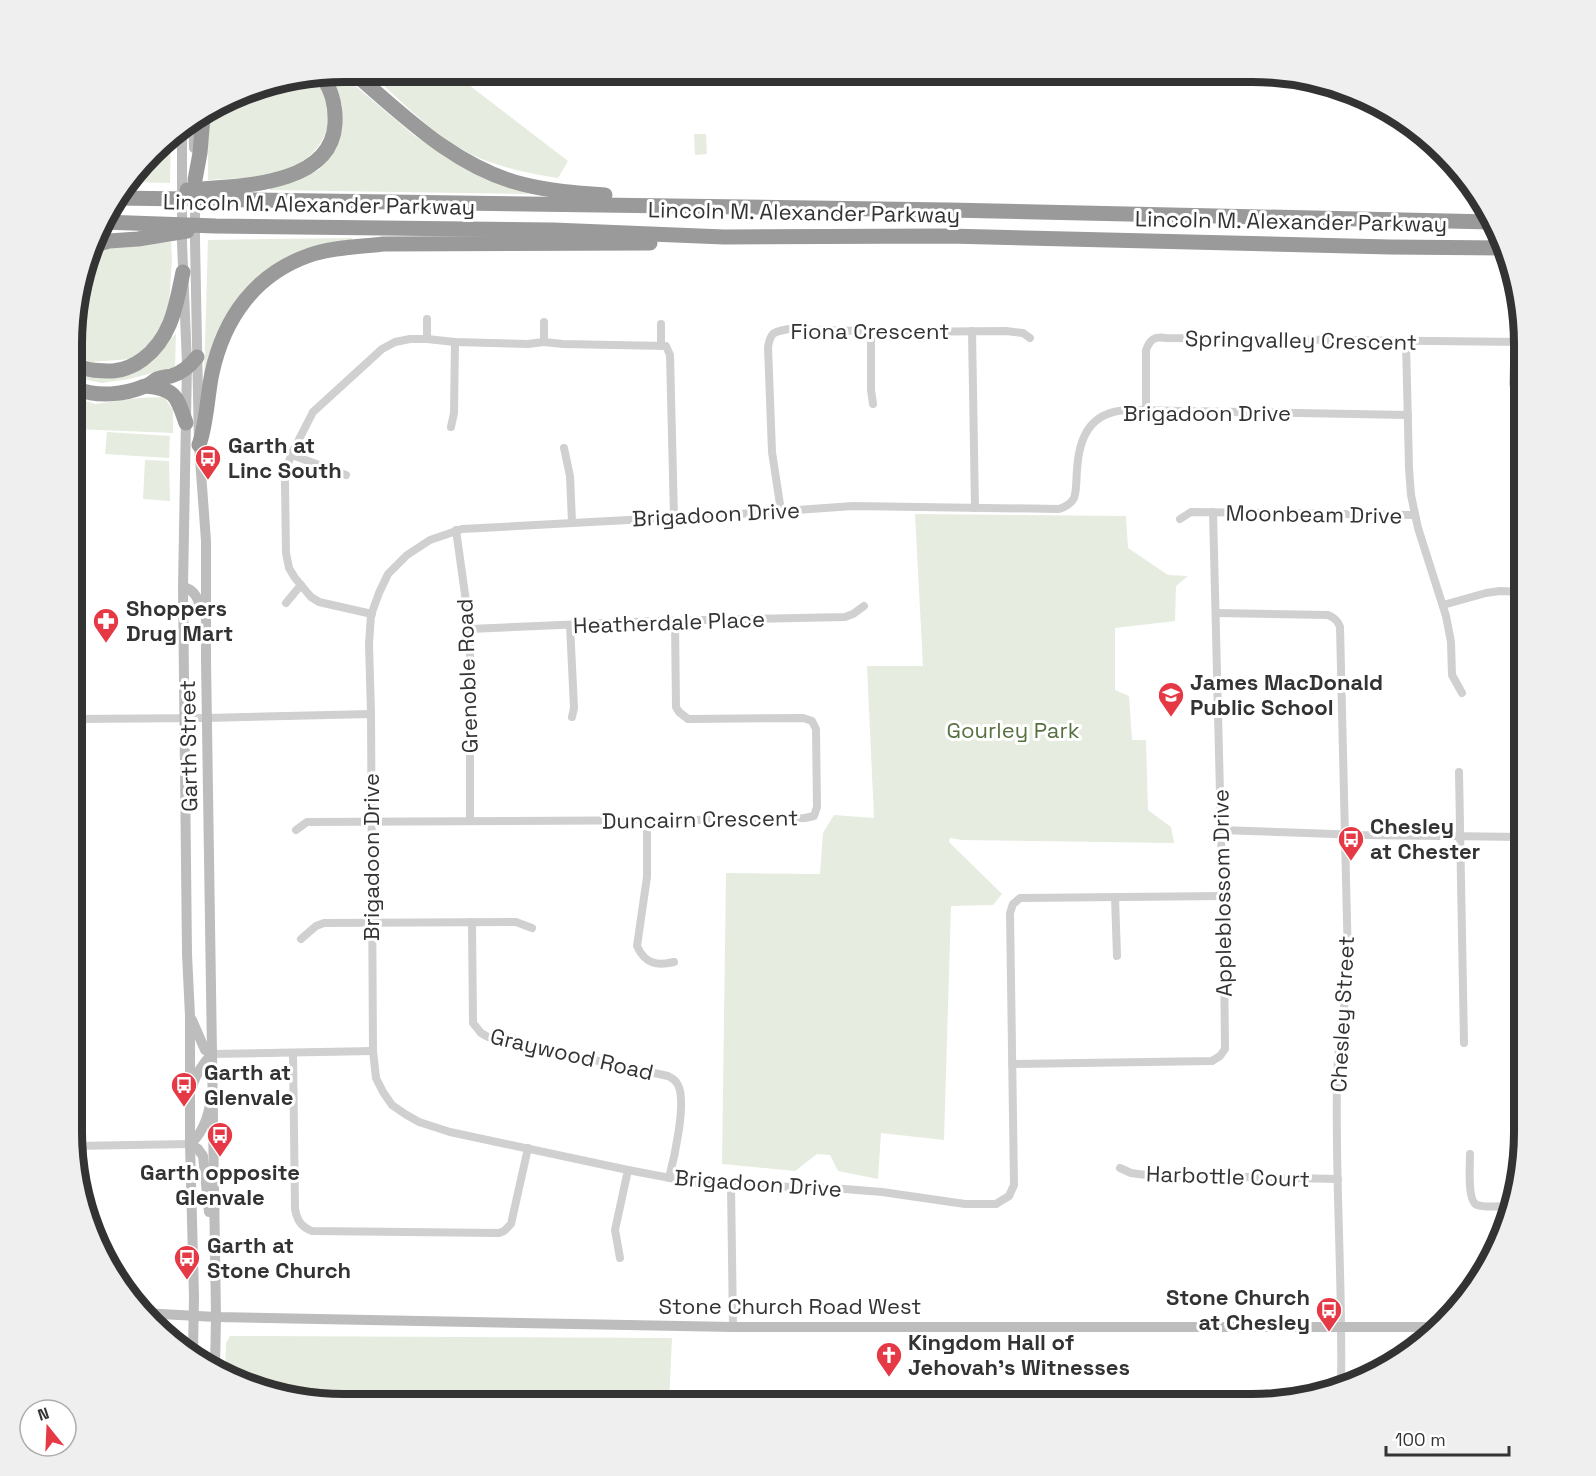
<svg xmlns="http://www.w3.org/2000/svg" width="1596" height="1476" viewBox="0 0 1596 1476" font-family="'Space Grotesk',sans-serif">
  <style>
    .green { fill: #e6ecdf }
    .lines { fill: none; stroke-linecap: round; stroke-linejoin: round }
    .minor { stroke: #d0d0d0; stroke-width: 8 }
    .secondary { stroke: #bdbdbd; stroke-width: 10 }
    .motorway { stroke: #9a9a9a; stroke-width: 15 }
    .labels { text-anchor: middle; stroke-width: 6; stroke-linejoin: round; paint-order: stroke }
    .street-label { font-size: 22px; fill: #333; stroke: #fff }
    .poi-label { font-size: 22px; font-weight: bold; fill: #333; stroke: #fff; text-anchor: start }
    .park-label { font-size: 22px; fill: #56703f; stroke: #fff }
    .rim { fill: none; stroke: #333; stroke-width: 8 }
  </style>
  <rect width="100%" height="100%" fill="#fff"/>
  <g class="green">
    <path d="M369,72H452L568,161L558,178C532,174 507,169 482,159C438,141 404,103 369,72Z"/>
    <polygon points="340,73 416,137 529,194 270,190 269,186 298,180 320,169 336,144 342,105 328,75"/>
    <path d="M315,77C318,83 324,90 326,97C337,130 316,158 286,170C262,179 233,178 208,180V131L212,113L257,87Z"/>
    <polygon points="694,134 706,134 707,154 695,155"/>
    <polygon points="171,136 170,183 130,182 165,139"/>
    <polygon points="352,238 352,242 276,265 247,286 228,313 204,379 208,240"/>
    <polygon points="171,242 172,259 169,304 157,337 131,359 91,362 77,356 77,292 93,251 116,245"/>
    <polygon points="176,333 175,367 129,379 102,383 77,378 77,369 85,375 132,375 159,354"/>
    <polygon points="164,397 173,410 173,433 76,429 77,398 95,404 139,398"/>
    <polygon points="107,432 170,436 169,458 105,454"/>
    <polygon points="145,460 169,461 170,501 143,499"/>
    <polygon points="915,514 1126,516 1128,548 1168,575 1188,576 1176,586 1175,621 1115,628 1115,690 1129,696 1132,740 1146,740 1148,810 1171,827 1174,843 962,840 950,838 949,842 1002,894 993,905 951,906 944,1140 881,1133 878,1179 838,1171 830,1155 817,1154 795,1171 722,1164 726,873 820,874 823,833 834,815 874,818 867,666 923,666"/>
    <polygon points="230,1336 672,1338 669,1404 344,1404 225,1376 226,1343"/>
  </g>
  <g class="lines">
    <g class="minor">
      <polyline points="972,331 975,508"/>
      <polyline points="871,332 871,390 873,404"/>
      <polyline points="427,339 427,319"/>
      <polyline points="544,342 544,322"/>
      <polyline points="1406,342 1409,468 1411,495 1418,528 1446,616 1451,642 1452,675 1462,693"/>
      <polyline points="661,345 661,324"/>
      <polyline points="1513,384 1515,342"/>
      <path d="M1146,410V350C1150,339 1155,336 1166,338L1523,342"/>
      <polyline points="451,427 454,413 455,342"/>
      <polyline points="564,448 570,476 572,522"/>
      <polyline points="292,455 346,475"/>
      <polyline points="1523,492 1524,492"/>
      <path d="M781,511L772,452L768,347C771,331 774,332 789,329L895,332L1006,331L1023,333L1030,338"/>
      <polyline points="1180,519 1191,512 1415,515"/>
      <polyline points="456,530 470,630 470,821"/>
      <polyline points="286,603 301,585"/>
      <polyline points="1443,605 1486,593 1500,591 1524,592"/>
      <path d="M1216,613L1328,615C1335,618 1338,621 1340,627L1348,963C1347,1003 1337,1041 1337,1081C1335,1183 1343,1285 1341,1387"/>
      <polyline points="372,614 319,602 311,597 295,578 289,568 286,553 285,483 285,471 293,451 313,412 382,349 395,342 410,339 427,339 455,342 528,344 544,342 563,344 666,346 670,355 674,517"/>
      <polyline points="570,625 574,708 572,717"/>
      <polyline points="470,629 653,621 845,617 853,614 864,606"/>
      <polyline points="75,719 207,718 371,714"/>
      <polyline points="1459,772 1464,1043"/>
      <path d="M647,820V877L637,946C645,964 657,966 674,962"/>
      <polyline points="296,830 307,822 691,820 805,818 814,816 817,807 816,729 812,721 803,718 688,719 679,712 676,707 675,622"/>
      <polyline points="1220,830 1362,835 1524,837"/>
      <path d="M1223,896L1020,898L1013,904L1010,913L1014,1185L1009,1196L996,1204H965L882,1192L832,1188L731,1185L691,1182L628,1170L450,1132L419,1122L405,1114L392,1105L383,1092L376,1078L373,1051L371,714L369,644L371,615L379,593L388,574L407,555L430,540L462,529L739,514L853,506L1059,509C1065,507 1071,504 1074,498C1077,490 1076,479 1077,470C1079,437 1090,412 1127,410L1408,415"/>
      <polyline points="1115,897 1117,956"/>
      <path d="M472,922L473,1023L481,1033L488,1037L668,1076C672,1078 676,1080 678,1085C687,1102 674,1159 669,1178"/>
      <polyline points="301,939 316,926 324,923 516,922 532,928"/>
      <path d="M293,1053L295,1209C297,1220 301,1227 312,1231L499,1233L504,1231L511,1224L528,1148"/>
      <polyline points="212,1054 373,1051"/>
      <polyline points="1012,1064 1212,1061 1220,1056 1225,1049 1224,955 1213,512"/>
      <polyline points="73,1146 190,1144"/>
      <path d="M1470,1154C1470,1165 1467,1201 1477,1205C1485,1208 1498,1206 1507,1206"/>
      <polyline points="1120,1168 1131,1173 1146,1175 1338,1179"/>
      <polyline points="731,1185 733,1327"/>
      <polyline points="620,1258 615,1230 628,1170"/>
    </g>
    <g class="secondary">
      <polyline points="193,123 194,148"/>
      <polyline points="182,130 182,243 187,364 183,587 187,954 190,1016 190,1144 194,1297 193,1352"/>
      <polyline points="195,194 195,241 199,445 206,541 206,660 216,1317 215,1369"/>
      <path d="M183,587C197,590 199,603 203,614"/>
      <path d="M192,1087C196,1074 202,1064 212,1054L205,1050L192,1020"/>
      <path d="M209,1212L203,1156L198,1149L190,1144C201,1135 207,1120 210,1105"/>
      <polyline points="142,1313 216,1317 733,1327 1438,1327"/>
    </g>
    <g class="motorway">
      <path d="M353,72C404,116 455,167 522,184C549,191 577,193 605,195"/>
      <polyline points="195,180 200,153 203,117"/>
      <path d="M187,190C233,186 331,188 335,124C336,105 332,91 322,76"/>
      <polyline points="117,198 948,210 1492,222"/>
      <polyline points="103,222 216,226 553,230 724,237 948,236 1390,247 1505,248"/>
      <polyline points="95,245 109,241 138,239 187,231"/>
      <path d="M77,365C88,371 101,371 113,371C125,370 134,366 143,359C172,337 176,305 183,272"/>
      <path d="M146,386C176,389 177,397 186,423"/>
      <path d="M77,389C98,397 124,395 145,386C150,385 153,381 157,379C162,377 166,377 171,376C182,373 190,366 197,357"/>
      <path d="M199,445C207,422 207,397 212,373C224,318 255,274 310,255C333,247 359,247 383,244L650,243"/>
    </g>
  </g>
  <defs>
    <g id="bus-pin" transform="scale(1.35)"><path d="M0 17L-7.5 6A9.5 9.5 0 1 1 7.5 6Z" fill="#e63946" stroke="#fff"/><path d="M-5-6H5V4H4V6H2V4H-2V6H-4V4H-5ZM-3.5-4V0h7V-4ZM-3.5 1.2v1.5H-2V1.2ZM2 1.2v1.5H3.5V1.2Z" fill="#fff"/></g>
    <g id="pharmacy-pin" transform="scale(1.35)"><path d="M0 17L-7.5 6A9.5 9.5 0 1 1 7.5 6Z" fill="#e63946" stroke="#fff"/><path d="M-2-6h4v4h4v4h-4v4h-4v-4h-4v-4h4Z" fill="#fff"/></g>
    <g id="school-pin" transform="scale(1.35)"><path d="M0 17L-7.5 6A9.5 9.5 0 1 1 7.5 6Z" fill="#e63946" stroke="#fff"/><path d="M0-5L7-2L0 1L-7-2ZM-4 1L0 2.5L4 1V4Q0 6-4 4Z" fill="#fff"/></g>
    <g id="church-pin" transform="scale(1.35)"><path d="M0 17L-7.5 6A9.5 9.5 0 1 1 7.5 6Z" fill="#e63946" stroke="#fff"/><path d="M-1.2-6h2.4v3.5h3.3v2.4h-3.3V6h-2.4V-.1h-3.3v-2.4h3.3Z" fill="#fff"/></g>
  </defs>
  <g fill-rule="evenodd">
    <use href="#bus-pin" x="208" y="458"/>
    <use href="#pharmacy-pin" x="106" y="621"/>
    <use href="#school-pin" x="1171" y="695"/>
    <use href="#bus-pin" x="1351" y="839"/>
    <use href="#bus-pin" x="184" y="1085"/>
    <use href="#bus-pin" x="220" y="1135"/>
    <use href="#bus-pin" x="187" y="1258"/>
    <use href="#bus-pin" x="1329" y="1310"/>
    <use href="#church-pin" x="889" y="1355"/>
  </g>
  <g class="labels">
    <g class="street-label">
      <text transform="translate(319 204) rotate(1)" y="8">Lincoln M. Alexander Parkway</text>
      <text transform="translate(804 212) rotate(1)" y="8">Lincoln M. Alexander Parkway</text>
      <text transform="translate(1291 221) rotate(1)" y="8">Lincoln M. Alexander Parkway</text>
      <text x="870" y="339">Fiona Crescent</text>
      <text transform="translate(1301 340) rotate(1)" y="8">Springvalley Crescent</text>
      <text x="1207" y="421">Brigadoon Drive</text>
      <text transform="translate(716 514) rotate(-3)" y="8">Brigadoon Drive</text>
      <text transform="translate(1314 514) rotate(1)" y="8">Moonbeam Drive</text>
      <text transform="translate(669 622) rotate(-2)" y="8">Heatherdale Place</text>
      <text transform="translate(467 676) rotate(-92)" y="8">Grenoble Road</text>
      <text transform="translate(188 746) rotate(-91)" y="8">Garth Street</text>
      <text transform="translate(700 819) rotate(-1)" y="8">Duncairn Crescent</text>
      <text transform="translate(371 857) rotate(-90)" y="8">Brigadoon Drive</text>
      <text transform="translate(1222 893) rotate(-91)" y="8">Appleblossom Drive</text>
      <text transform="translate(1342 1014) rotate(-87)" y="8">Chesley Street</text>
      <text transform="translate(572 1054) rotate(13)" y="8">Graywood Road</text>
      <text transform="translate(1228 1176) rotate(2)" y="8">Harbottle Court</text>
      <text transform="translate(758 1183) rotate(4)" y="8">Brigadoon Drive</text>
      <text x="790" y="1314">Stone Church Road West</text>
    </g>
    <g class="poi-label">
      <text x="228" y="453">Garth at<tspan x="228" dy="25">Linc South</tspan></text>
      <text x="126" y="616">Shoppers<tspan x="126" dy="25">Drug Mart</tspan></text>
      <text x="1190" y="690">James MacDonald<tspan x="1190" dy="25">Public School</tspan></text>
      <text x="1370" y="834">Chesley<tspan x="1370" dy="25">at Chester</tspan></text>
      <text x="204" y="1080">Garth at<tspan x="204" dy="25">Glenvale</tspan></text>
      <text x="220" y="1180" text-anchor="middle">Garth opposite<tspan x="220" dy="25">Glenvale</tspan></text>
      <text x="207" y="1253">Garth at<tspan x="207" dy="25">Stone Church</tspan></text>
      <text x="1310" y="1305" text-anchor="end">Stone Church<tspan x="1310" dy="25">at Chesley</tspan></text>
      <text x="908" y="1350">Kingdom Hall of<tspan x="908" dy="25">Jehovah's Witnesses</tspan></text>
    </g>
    <g class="park-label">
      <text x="1013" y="738">Gourley Park</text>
    </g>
  </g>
  <path d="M0 0H1596V1476H0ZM344 82H1252A262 262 0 0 1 1514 344V1132A262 262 0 0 1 1252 1394H344A262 262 0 0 1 82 1132V344A262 262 0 0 1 344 82Z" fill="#efefef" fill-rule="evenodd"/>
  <path class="rim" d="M344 82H1252A262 262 0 0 1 1514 344V1132A262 262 0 0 1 1252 1394H344A262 262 0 0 1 82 1132V344A262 262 0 0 1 344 82Z"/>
  <g transform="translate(48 1428) rotate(342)"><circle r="28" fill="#ffffff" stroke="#adadad" stroke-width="1.5"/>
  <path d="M0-4.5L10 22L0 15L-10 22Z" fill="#e63946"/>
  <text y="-9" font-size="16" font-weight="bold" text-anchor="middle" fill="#333333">N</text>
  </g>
  <path d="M1386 1446v9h123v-9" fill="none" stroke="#333333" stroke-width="3"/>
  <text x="1395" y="1446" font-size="18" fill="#333333" stroke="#ffffff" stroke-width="4.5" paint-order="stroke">100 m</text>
</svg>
